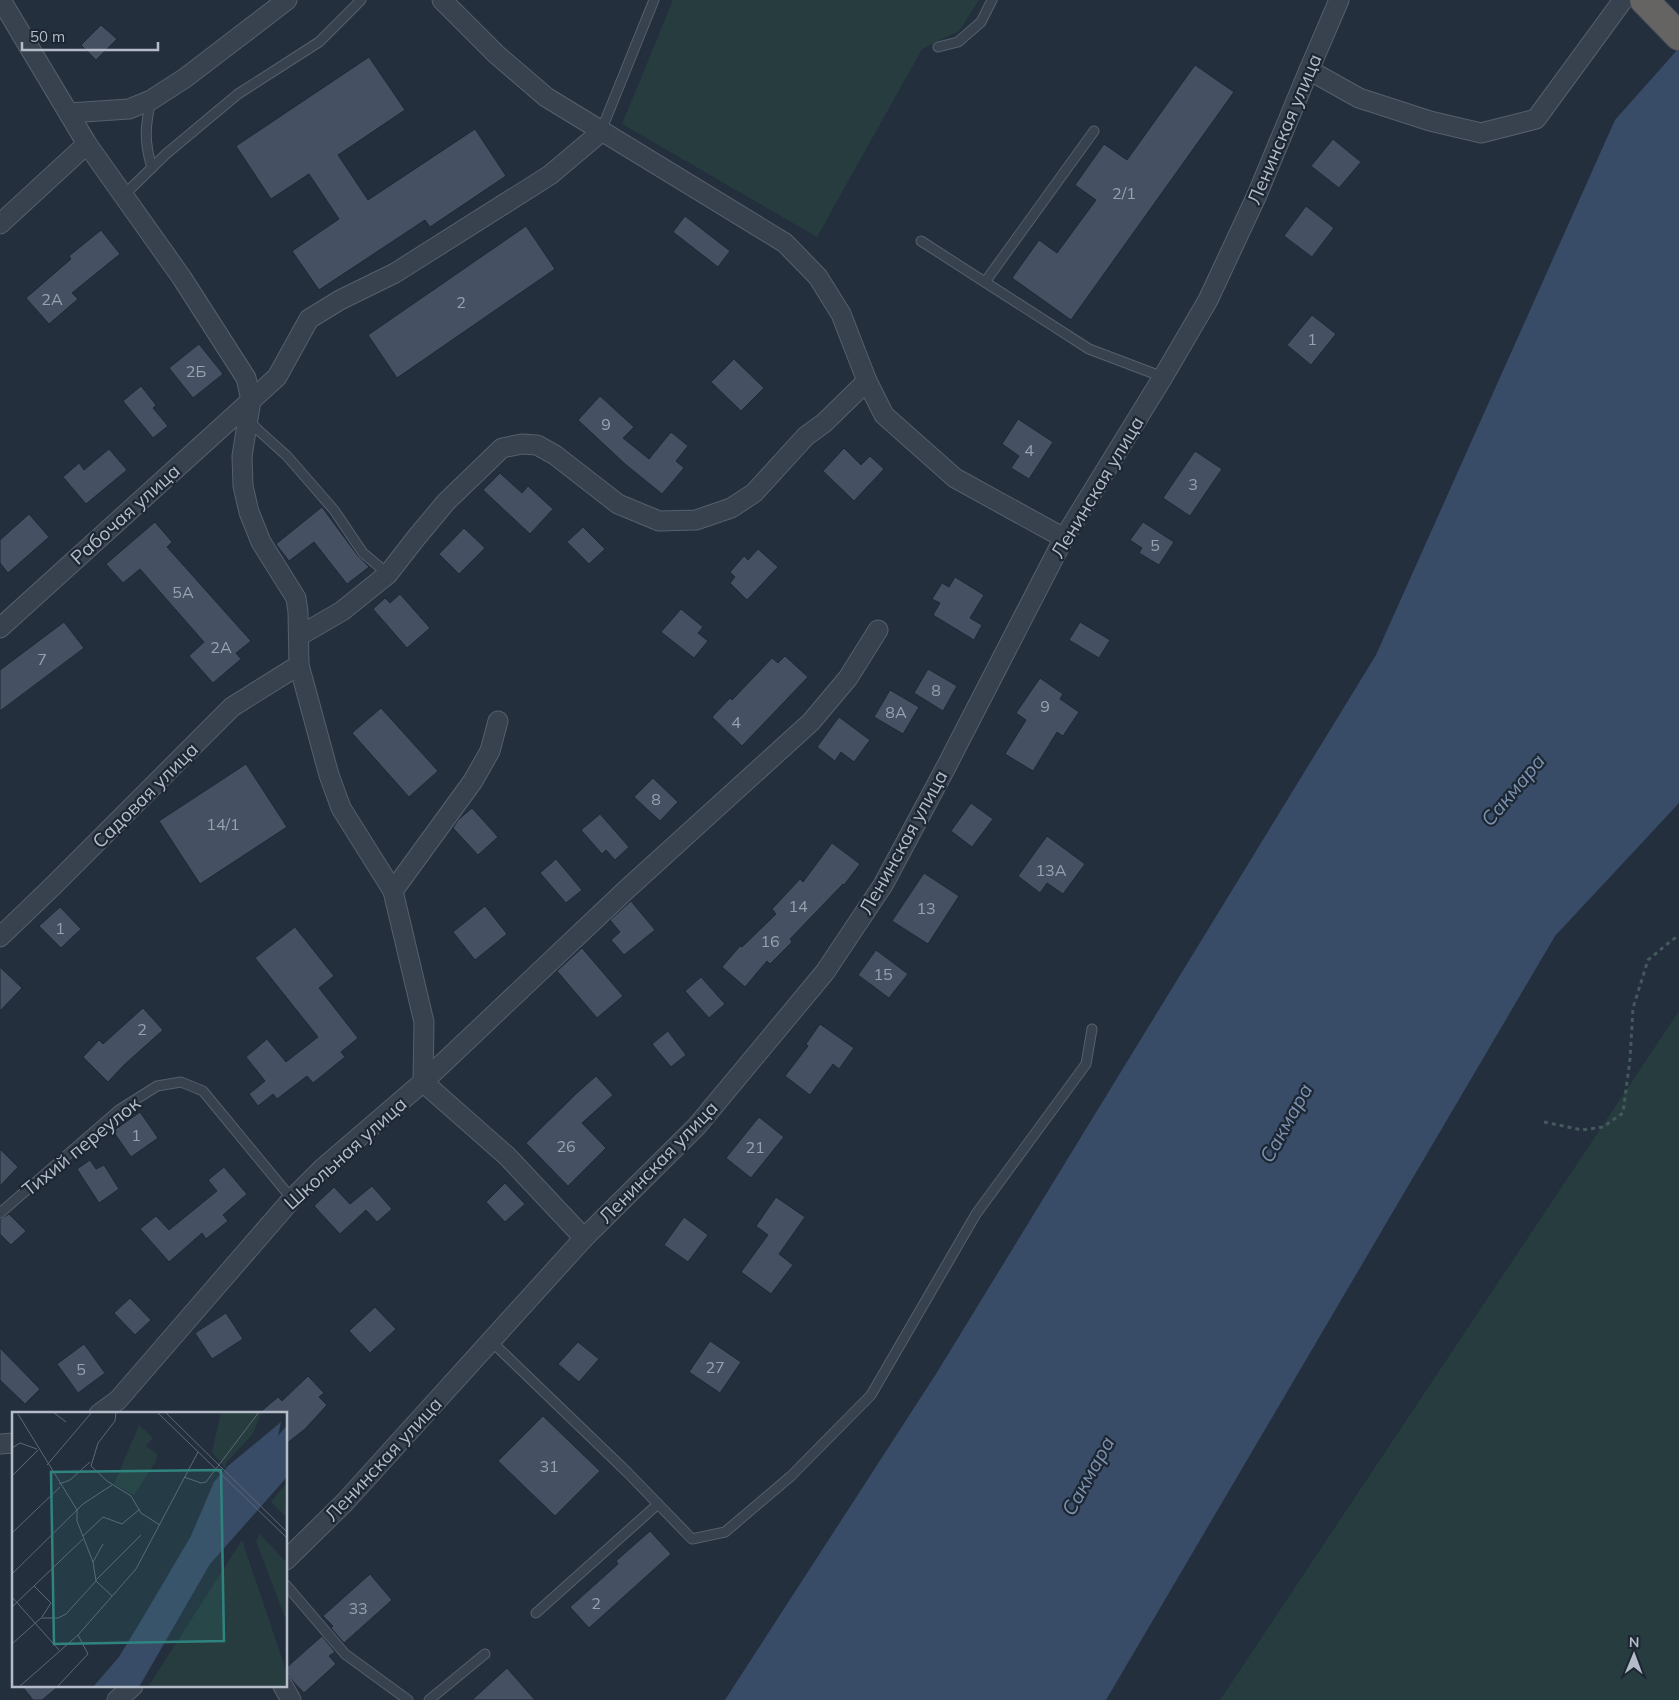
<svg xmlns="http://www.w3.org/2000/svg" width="1679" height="1700" viewBox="0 0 1679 1700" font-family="Mulish,sans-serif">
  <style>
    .green { fill: #263c3f }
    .water { fill: #394c67 }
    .building { fill: #455162; stroke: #1f2835 }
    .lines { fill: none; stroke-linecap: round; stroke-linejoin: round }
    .service-casing { stroke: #565f6c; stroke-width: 11 }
    .minor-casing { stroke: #565f6c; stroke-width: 21 }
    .trunk-casing { stroke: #434c59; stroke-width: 30 }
    .path { stroke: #44595c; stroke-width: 3; stroke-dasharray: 4 4; stroke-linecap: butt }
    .service { stroke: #38414e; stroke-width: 9 }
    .minor { stroke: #38414e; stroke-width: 19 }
    .trunk { stroke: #656462; stroke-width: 28 }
    .labels { text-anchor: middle; stroke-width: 4.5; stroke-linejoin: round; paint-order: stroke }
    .number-label { font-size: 16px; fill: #98a1af }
    .street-label { font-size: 19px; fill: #b4bcc9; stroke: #1d2633 }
    .water-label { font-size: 20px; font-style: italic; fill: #7c92b1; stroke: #1d2633 }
    .inset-road { fill: none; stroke: #5e6776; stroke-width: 1 }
    .view { fill: #308480; fill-opacity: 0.15; stroke: #308480; stroke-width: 2.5 }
    .inset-edge { fill: none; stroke: #b4bcc9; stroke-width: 2.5 }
  </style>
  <rect width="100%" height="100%" fill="#242f3e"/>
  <g class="green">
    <polygon points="673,0 979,0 959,31 922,49 817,237 622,124"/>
    <polygon points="1679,1011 1679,1700 1220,1700"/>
  </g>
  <polygon class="water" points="1679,48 1679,803 1555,936 1106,1700 725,1700 936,1374 1376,655 1615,120"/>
  <g class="building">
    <polygon points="101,25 117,39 96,60 81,45"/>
    <polygon points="369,57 405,110 338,155 368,200 475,129 506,176 430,227 425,220 319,290 292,251 339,219 309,174 271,199 236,146"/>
    <polygon points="1195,65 1234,92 1071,320 1012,278 1039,240 1057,253 1096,200 1075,185 1104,144 1127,160"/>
    <polygon points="1333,139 1361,162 1339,188 1311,166"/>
    <polygon points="1306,206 1334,228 1312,257 1284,236"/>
    <polygon points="685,216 730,251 718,267 673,232"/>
    <polygon points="526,226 555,269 397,378 368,335"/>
    <polygon points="101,230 120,254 72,293 78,299 49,324 26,298 71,259 69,256"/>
    <polygon points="1312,315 1336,334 1311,365 1287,345"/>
    <polygon points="199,344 223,374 193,398 169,368"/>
    <polygon points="734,359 764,388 741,411 711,382"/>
    <polygon points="141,386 156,405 153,408 168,426 153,438 123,401"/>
    <polygon points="600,396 634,427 623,438 649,459 671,432 688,446 676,461 684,468 662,494 625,464 578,420"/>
    <polygon points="1018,419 1053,442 1029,479 1011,468 1019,456 1002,444"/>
    <polygon points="844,448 861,465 870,456 884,469 854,501 823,471"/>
    <polygon points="109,449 127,470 86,504 63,477 79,463 84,470"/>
    <polygon points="1195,451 1222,469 1190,516 1163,498"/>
    <polygon points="500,473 522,493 528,486 553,509 530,534 483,490"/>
    <polygon points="322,507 358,556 369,567 347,584 314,542 289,561 276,544"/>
    <polygon points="29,514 49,537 8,573 0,563 0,540"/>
    <polygon points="155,522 172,542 167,547 251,641 236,653 241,659 213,683 189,656 204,642 140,569 123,583 106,564"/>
    <polygon points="1143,522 1174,542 1159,565 1139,553 1142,548 1130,540"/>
    <polygon points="583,527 605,549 589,564 567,542"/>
    <polygon points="464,528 485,548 459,574 439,554"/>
    <polygon points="758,549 778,567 747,600 730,583 735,577 730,572 744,556 748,560"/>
    <polygon points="955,577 984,595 970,618 982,625 974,640 933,615 940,603 932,599 942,583 949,587"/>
    <polygon points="400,594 430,628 407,648 373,609 385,598 390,603"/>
    <polygon points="681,609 703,627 698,633 708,641 694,658 661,632"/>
    <polygon points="64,622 84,648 0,711 0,670"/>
    <polygon points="1080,622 1110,640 1099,658 1069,640"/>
    <polygon points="785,656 808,677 742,746 712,717 730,698 732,700 772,658 778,663"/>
    <polygon points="928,669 957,686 943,711 914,693"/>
    <polygon points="1040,678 1063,694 1060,699 1079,712 1063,736 1057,732 1033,771 1005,754 1026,720 1016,713"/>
    <polygon points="890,690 919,707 903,734 874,717"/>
    <polygon points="381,708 438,771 409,797 352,733"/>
    <polygon points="839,717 870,740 854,762 841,752 835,761 817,747"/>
    <polygon points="246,764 287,827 200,884 159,821"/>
    <polygon points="653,778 678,802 660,821 634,797"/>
    <polygon points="971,803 993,819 972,847 951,831"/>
    <polygon points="472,808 498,837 478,855 453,828 458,820"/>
    <polygon points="600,814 629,847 615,860 606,850 602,854 581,830"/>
    <polygon points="1047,836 1085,864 1063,894 1047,883 1040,893 1018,876"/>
    <polygon points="832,843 860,864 844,885 843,884 790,939 792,942 770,964 767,961 745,987 722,967 740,946 742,947 776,914 772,909 800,879 803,882"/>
    <polygon points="556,859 582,890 566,903 540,873"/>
    <polygon points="924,873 959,896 928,944 892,921"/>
    <polygon points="631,901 655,930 624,955 611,940 620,932 610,920"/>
    <polygon points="485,906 507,934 475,960 453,932"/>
    <polygon points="60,907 81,929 61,948 39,926"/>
    <polygon points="295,927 334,976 319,988 358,1038 341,1052 345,1057 313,1083 307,1076 277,1099 273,1094 258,1106 249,1094 265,1081 246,1057 267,1039 286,1062 318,1037 255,958"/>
    <polygon points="582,948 623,996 597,1018 557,971"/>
    <polygon points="876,950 908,974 889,998 858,975"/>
    <polygon points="0,967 22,988 0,1011"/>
    <polygon points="701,977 725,1004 709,1018 685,991"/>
    <polygon points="143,1008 163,1030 124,1065 108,1082 83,1057 99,1040 103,1044"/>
    <polygon points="820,1024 854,1048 839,1069 833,1064 810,1095 785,1076 808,1046 806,1044"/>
    <polygon points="668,1031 686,1055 671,1067 652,1044"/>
    <polygon points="596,1076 613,1095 582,1123 606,1148 568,1186 526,1143 577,1093"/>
    <polygon points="140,1112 158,1138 131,1157 113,1131"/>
    <polygon points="759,1117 784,1137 751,1178 726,1158"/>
    <polygon points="0,1149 18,1167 0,1186"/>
    <polygon points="90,1160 96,1169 104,1165 119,1189 99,1203 77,1169"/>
    <polygon points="224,1167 247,1194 223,1215 228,1221 206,1239 202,1233 169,1262 140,1229 156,1216 169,1230 217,1191 208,1180"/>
    <polygon points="505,1183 525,1204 505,1222 486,1202"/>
    <polygon points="372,1186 392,1209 377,1222 366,1210 340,1234 314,1206 334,1187 350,1204"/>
    <polygon points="776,1197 805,1217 779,1254 793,1265 771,1294 741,1272 768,1235 756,1226"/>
    <polygon points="9,1214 26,1231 11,1245 0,1234 0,1219"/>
    <polygon points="684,1217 708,1235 688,1262 664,1245"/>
    <polygon points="130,1298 151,1320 135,1335 114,1313"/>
    <polygon points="375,1307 396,1329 370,1353 349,1331"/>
    <polygon points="226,1313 243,1339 212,1359 195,1333"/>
    <polygon points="710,1341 741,1362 720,1393 689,1372"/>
    <polygon points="578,1342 599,1359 579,1382 558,1364"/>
    <polygon points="84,1344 105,1373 78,1393 57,1364"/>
    <polygon points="0,1348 40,1389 25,1404 0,1380"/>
    <polygon points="308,1376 324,1393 319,1397 327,1405 305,1429 286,1444 286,1414 258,1414 278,1397 282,1401"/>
    <polygon points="543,1416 600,1471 555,1516 498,1461"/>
    <polygon points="650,1531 671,1554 589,1628 570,1607 618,1564 616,1561"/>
    <polygon points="370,1574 392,1600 344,1643 331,1628 333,1626 323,1616"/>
    <polygon points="322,1636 335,1652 329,1656 336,1664 304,1693 286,1674 286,1668"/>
    <polygon points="507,1668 535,1700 472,1700"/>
    <polygon points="22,1686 59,1686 42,1700 33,1700"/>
  </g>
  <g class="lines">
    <g class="service-casing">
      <g id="service">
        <polyline points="938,47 958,42 981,22 992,0"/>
        <path d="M151,100C145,126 144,142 152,168"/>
        <polyline points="601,131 654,0"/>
        <polyline points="123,196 166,154 238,94 319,42 361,0"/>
        <polyline points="921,241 1089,349 1163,377"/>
        <polyline points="985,282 1094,131"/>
        <polyline points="248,420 258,430 287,456 334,510 363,553 388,574"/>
        <polyline points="0,1213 119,1110 157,1086 181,1082 203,1091 292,1199"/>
        <polyline points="491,1341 627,1472 692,1539 725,1532 791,1476 871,1395 976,1214 1086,1064 1092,1029"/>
        <polyline points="286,1585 345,1654 408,1700"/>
        <polyline points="536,1613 658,1504"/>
        <polyline points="429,1700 485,1654"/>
      </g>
    </g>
    <g class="minor-casing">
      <g id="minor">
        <polyline points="1,0 87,144 182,278 246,378 251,400 242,456 243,486 249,512 261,542 296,598 298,612 299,665 329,775 341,808 393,891 424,1022 423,1082"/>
        <polyline points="442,0 496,54 546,97 785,243 818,277 841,314 867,381 884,415 955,478 1064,538"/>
        <polyline points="1309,70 1359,98 1430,121 1481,133 1536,119 1623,0"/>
        <polyline points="69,113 129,109 151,100 185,78 287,0"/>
        <polyline points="0,224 87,144"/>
        <polyline points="0,628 277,377 309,319 340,300 395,273 550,175 601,132"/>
        <polyline points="299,636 342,611 388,574 416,538 446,502 502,448 522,444 537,445 555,455 618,504 659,521 696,520 731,508 754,493 806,436 824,423 867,381"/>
        <polyline points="393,891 473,781 490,751 498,721"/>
        <polyline points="0,937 53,886 232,707 299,665"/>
        <polyline points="423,1082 626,890 811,722 848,678 878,630"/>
        <polyline points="99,1414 118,1400 292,1199 323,1168 423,1082 507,1156 584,1238"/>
        <polyline points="0,1444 14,1443"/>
        <polyline points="286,1560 345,1502 584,1238 697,1126 825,972 883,885 945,769 1064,538 1163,377 1208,300 1257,195 1309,70 1339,0"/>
        <polyline points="283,1686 291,1700"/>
        <polyline points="117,1700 133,1686"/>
      </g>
    </g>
    <g class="trunk-casing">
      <polyline id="trunk" points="1644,0 1679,36"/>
    </g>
    <polyline class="path" points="1544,1122 1582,1130 1603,1127 1623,1113 1630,1059 1633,1008 1648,960 1672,940 1679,936"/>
    <use href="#service" class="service"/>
    <use href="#minor" class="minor"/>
    <use href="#trunk" class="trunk"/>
  </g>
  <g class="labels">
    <g class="number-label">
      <text x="1124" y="199">2/1</text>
      <text x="52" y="305">2А</text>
      <text x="461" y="308">2</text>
      <text x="1312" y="345">1</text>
      <text x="196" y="377">2Б</text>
      <text x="606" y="430">9</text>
      <text x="1029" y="456">4</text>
      <text x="1193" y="490">3</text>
      <text x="1155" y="551">5</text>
      <text x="183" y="598">5А</text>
      <text x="221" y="653">2А</text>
      <text x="42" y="665">7</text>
      <text x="936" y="696">8</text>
      <text x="1045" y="712">9</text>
      <text x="896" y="718">8А</text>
      <text x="736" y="728">4</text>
      <text x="656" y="805">8</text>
      <text x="223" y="830">14/1</text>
      <text x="1051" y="876">13А</text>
      <text x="798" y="912">14</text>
      <text x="926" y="914">13</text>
      <text x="60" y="934">1</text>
      <text x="770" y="947">16</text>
      <text x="883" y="980">15</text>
      <text x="142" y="1035">2</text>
      <text x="136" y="1141">1</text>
      <text x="566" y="1152">26</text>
      <text x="755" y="1153">21</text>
      <text x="715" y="1373">27</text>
      <text x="81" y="1375">5</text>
      <text x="549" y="1472">31</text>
      <text x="596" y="1609">2</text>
      <text x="358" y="1614">33</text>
    </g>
    <g class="street-label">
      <text transform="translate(1284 129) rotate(-67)" y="7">Ленинская улица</text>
      <text transform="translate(1097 487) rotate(-59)" y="7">Ленинская улица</text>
      <text transform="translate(125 514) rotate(-42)" y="7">Рабочая улица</text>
      <text transform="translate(145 795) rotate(-45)" y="7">Садовая улица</text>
      <text transform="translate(903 842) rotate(-61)" y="7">Ленинская улица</text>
      <text transform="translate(81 1146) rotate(-39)" y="7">Тихий переулок</text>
      <text transform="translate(345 1153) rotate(-42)" y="7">Школьная улица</text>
      <text transform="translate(658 1162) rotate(-46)" y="7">Ленинская улица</text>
      <text transform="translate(383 1459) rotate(-47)" y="7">Ленинская улица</text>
    </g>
    <g class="water-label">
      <text transform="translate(1513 790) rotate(-50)" y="7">Сакмара</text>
      <text transform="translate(1286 1123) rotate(-61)" y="7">Сакмара</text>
      <text transform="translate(1088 1476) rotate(-61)" y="7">Сакмара</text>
    </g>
  </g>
  <g transform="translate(12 1412)">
    <rect width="275" height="275" fill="#242f3e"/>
    <path d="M209,0H250L240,23L214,51V57L200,40ZM127,13L141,26L134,34L145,42L144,49L122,83L102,72ZM275,70V106L259,90ZM248,122L275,151V211L244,129ZM230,128L275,261V275H136Z" fill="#263c3f"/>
    <path d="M269,10L266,24L275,13V65L198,152L127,275H81L107,245L136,197L179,124L202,70L216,54Z" fill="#394c67"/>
    <path class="inset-road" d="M41,0L54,10M104,0L103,9L86,31L79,54L95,69L119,84L129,101L148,113M145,0L275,126M153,0L275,120M6,2L65,98V109L81,150L84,169M0,36L8,31L25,37M35,53L80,0M0,64L26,38M172,65L189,71L194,70L247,0M47,72L58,68L78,50M0,121L48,75M71,124L91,105L110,112L128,97M81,150L91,132M0,162L71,92L100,73M84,168L129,123M22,174L39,191L30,205M0,185L47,238M0,195L71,127M0,232L29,206H46L54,202L84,169L100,184M7,275L66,223L124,157L186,40M45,275L76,242L66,223"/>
    <path class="view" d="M209,58L212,229L42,232L39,60Z"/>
    <rect width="275" height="275" class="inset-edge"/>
  </g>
  <g transform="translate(1634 1655) rotate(1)" stroke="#1d2633" stroke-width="4" paint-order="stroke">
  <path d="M0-4L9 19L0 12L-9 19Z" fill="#b4bcc9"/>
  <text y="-8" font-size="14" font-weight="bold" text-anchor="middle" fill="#b4bcc9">N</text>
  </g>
  <path d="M22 42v8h136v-8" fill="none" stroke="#b4bcc9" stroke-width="2.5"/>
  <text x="30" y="42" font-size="15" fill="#b4bcc9" stroke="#1d2633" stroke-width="4" paint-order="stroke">50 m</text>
</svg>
